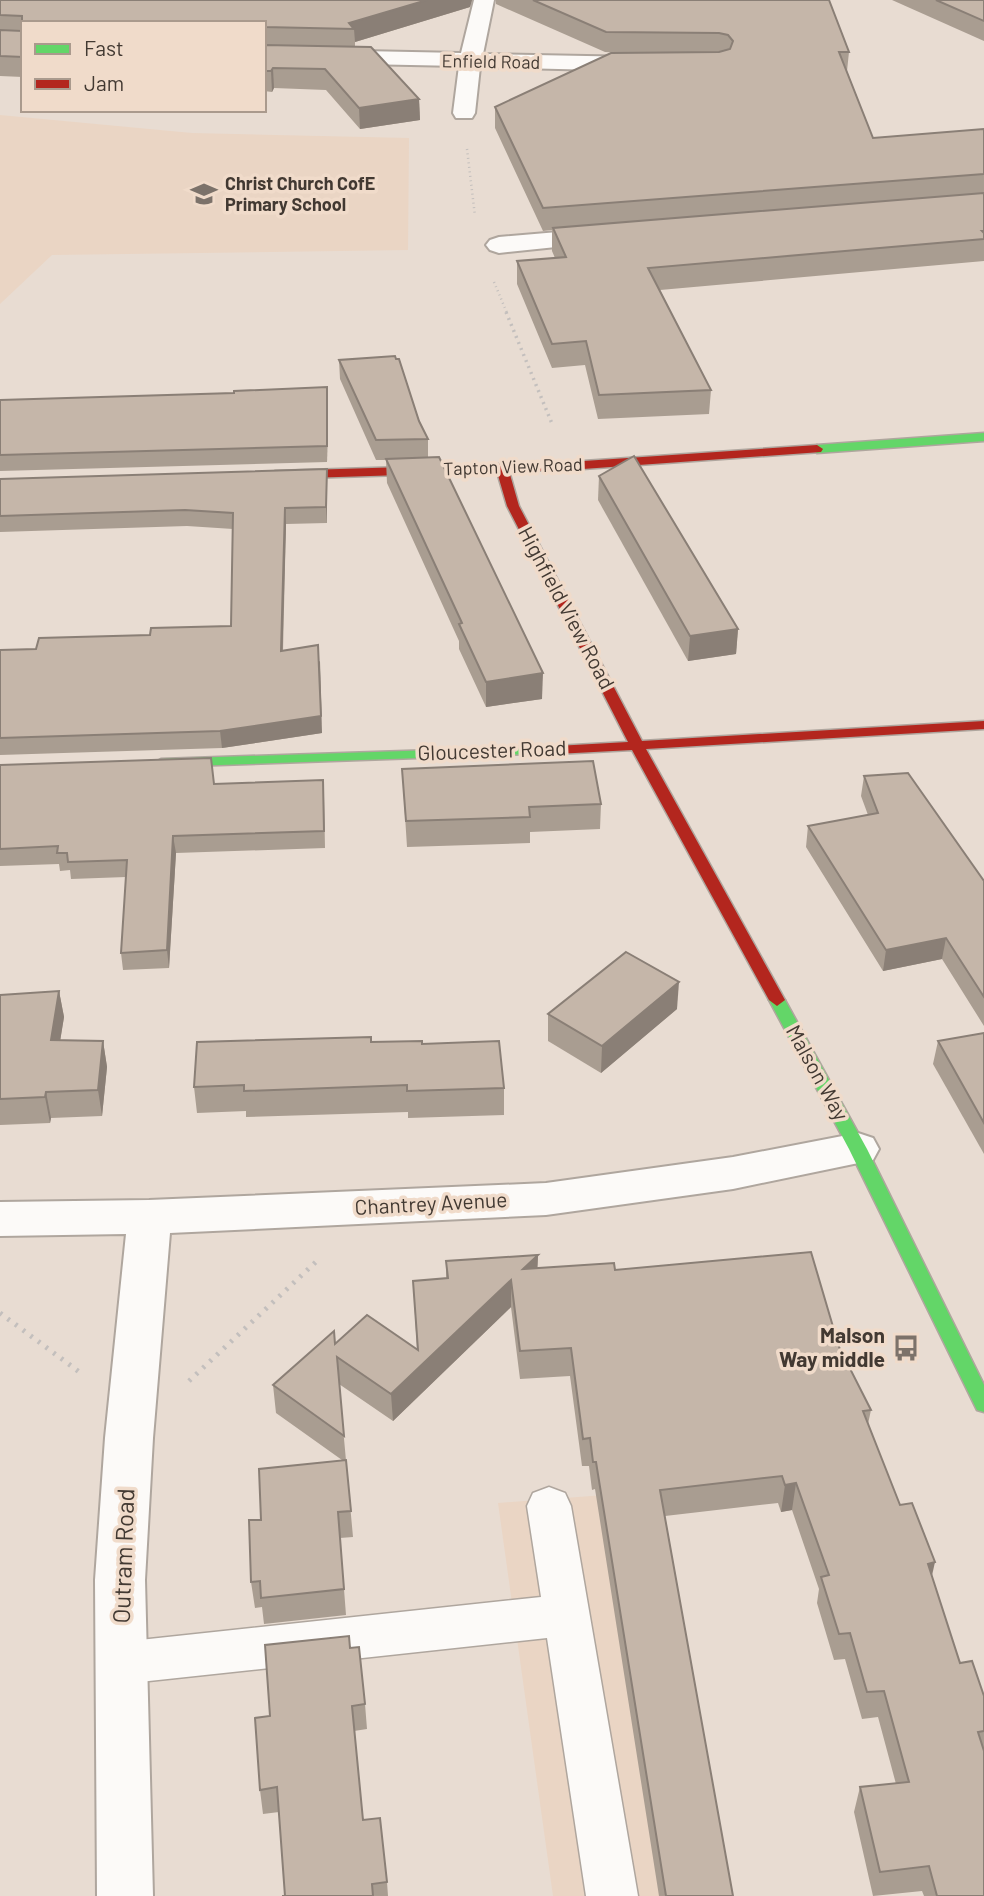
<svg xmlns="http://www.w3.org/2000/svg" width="984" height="1896" viewBox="0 0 984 1896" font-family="Barlow,sans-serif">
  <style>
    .built { fill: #ead5c4 }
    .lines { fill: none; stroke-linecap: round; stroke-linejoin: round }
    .lane-casing { stroke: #afa69e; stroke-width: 3 }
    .street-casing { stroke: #afa69e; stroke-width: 4 }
    .fast-casing { stroke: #afa69e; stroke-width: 3 }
    .jam-casing { stroke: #afa69e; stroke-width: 3 }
    .path-far2 { stroke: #c3bfbd; stroke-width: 2.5; stroke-dasharray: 1 3.5; stroke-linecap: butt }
    .path-far1 { stroke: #c3bfbd; stroke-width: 3.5; stroke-dasharray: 2 4.5; stroke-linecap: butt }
    .path { stroke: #c3bfbd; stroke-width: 5; stroke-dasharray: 2.5 7; stroke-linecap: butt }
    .lane { fill: #fcfaf8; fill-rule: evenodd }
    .street { fill: #fcfaf8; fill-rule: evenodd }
    .fast { fill: #63d668; fill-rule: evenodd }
    .jam { fill: #b3261e; fill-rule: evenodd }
    .wall { fill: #a99d91 }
    .shaded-wall { fill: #8a7f76 }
    .building { fill: #c5b6a9; stroke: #8a7f76; stroke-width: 2 }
    .labels { text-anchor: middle; stroke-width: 7; stroke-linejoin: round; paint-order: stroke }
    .far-street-label { font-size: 18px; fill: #423932; stroke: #f0dbca }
    .far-poi-label { font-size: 18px; font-weight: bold; fill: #423932; stroke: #f0dbca; text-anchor: start }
    .street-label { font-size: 21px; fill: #423932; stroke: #f0dbca }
    .poi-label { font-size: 21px; font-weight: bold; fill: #423932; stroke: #f0dbca; text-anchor: end }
    .near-street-label { font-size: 24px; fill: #423932; stroke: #f0dbca }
  </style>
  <rect width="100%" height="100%" fill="#e8dcd2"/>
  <g class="built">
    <polygon points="0,115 192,133 409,138 408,250 52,255 0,304"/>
    <polygon points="658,1491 727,1896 553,1896 498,1503"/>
  </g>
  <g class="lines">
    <g class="lane-casing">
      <polygon id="lane" points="549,1487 565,1493 571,1506 638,1896 586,1896 547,1638 121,1684 104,1678 97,1663 104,1648 121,1642 541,1597 527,1506 533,1493"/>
    </g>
    <g class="street-casing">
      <g id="street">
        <polygon points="474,0 494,0 483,54 639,57 647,59 650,64 647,69 639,71 480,67 475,113 472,118 456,118 453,113 459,66 264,62 264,49 461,53"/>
        <polygon points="605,228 614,231 618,236 614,241 499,253 490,250 486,245 490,240 499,237"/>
        <polygon points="858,1133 873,1138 879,1149 873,1160 733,1189 546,1215 170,1233 153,1438 145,1580 153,1896 97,1896 95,1580 105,1438 126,1234 0,1236 0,1202 149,1200 546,1183 733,1157"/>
      </g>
    </g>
    <g class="fast-casing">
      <g id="fast">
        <polygon points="984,433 984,441 817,453 811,449 817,445"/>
        <polygon points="556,746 563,750 561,753 161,767 154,763 161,759"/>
        <polygon points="777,994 785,1000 867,1149 984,1385 984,1412 977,1410 849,1149 769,1000"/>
      </g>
    </g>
    <g class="jam-casing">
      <polygon id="jam" points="817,445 823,449 821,452 569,470 509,471 519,506 642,741 984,721 984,729 646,749 785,1000 777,1006 769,1000 632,750 556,754 549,750 556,746 628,742 507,506 497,472 275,479 269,475 275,471 569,462"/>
    </g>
    <g class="path-far2">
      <polyline points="467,149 475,216"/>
      <polyline points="494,282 507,313"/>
    </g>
    <polyline class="path-far1" points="506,312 553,426"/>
    <g class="path">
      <polyline points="0,1313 82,1374"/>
      <polyline points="189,1381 320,1258"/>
    </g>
    <use href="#lane" class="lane"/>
    <use href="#street" class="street"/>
    <use href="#fast" class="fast"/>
    <use href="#jam" class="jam"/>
  </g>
  <g class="wall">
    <polygon points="0,0 472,0 470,7 355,42 355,47 419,99 420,120 360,129 326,90 274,88 272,92 264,91 264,23 23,23 23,77 0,76"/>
    <polygon points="496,0 829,0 849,52 847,71 873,138 984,129 984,261 660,290 711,390 709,414 598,419 585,365 552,368 517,284 517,261 555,258 552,251 552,230 543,231 495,128 495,107 623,53 605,52 496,4"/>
    <polygon points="892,0 984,0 984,41"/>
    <polygon points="339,360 419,421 428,439 428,457 542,699 486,707 459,649 459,641 387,483 386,460 376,460 340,379"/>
    <polygon points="0,400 328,402 327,462 0,471"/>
    <polygon points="327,469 327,523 286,524 283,651 322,733 222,748 0,755 0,650 36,649 231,626 233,529 187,526 0,532 0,479"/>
    <polygon points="599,476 738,629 736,654 688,661 598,500"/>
    <polygon points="0,765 214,784 324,797 325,848 176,853 169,968 123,970 121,953 126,877 71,879 70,870 60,871 59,864 0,866"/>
    <polygon points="402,769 601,804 600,829 530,832 530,843 407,847"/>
    <polygon points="864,776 984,881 984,1026 942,959 883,971 806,847 808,826 868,815 861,796"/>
    <polygon points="59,991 64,1017 60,1041 103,1041 107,1067 102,1116 51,1118 50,1123 0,1125 0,995"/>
    <polygon points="677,1009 601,1073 548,1041 548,1014"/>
    <polygon points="984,1033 984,1154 933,1064 938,1041"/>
    <polygon points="372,1042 422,1044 504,1088 504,1115 408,1118 408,1112 246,1117 246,1111 197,1113 194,1087"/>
    <polygon points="538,1255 537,1268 615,1270 839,1347 871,1410 868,1424 900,1505 932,1577 960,1663 984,1696 984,1896 924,1896 922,1891 873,1896 854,1812 860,1787 896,1784 878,1717 862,1719 845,1659 834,1660 817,1603 819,1589 792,1510 781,1512 778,1503 665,1516 733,1896 659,1896 595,1489 592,1490 589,1466 582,1466 570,1376 520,1379 511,1307 393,1421 339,1384 353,1537 340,1538 346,1615 264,1624 262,1607 255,1608 251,1582 261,1520 342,1460 276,1413 273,1385 335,1344 417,1350 413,1281 446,1279 446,1261"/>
    <polygon points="350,1648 365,1704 367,1729 354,1731 363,1820 387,1882 388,1896 282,1896 285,1896 279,1812 263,1814 260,1790 270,1716"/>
  </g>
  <g class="shaded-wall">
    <polygon points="427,0 472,0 470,7 355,42 354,29 349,23"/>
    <polygon points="273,68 274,88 272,92 271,71"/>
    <polygon points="419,99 420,120 360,129 359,108"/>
    <polygon points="327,387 328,402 327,462"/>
    <polygon points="327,469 327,523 326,507"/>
    <polygon points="285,508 286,524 282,668 281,651"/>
    <polygon points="738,629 736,654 688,661 690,636"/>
    <polygon points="320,661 322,733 222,748 220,731"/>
    <polygon points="543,673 542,699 486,707 486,682"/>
    <polygon points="173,836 176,853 169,968 167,950"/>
    <polygon points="946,938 942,959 883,971 886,950"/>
    <polygon points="679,982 677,1009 601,1073 602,1046"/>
    <polygon points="59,991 64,1017 56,1066 51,1040"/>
    <polygon points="103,1041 107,1067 102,1116 98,1090"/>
    <polygon points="46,1092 51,1118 50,1123 45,1097"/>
    <polygon points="538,1255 537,1282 523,1269"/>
    <polygon points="511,1280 511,1307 393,1421 391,1394"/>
    <polygon points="796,1483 792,1510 781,1512 785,1485"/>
    <polygon points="935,1562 929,1589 928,1564"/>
  </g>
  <g class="building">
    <polygon points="0,0 427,0 349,23 354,29 264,27 264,23 23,23 23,57 0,56 0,30 22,31 22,16 0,15"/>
    <polygon points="533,0 829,0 849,52 839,52 873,138 984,129 984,174 543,208 495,107 611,53 719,52 730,49 733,41 728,35 719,33 606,32"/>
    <polygon points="936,0 984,0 984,21"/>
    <polygon points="264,45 371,47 419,99 359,108 325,69 273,68 271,71 264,71"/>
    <polygon points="984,193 984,231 982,231 984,233 984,239 648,268 711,390 599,395 586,341 552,344 517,261 566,257 553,228"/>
    <polygon points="395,356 396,359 399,359 419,421 428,439 376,440 339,360"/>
    <polygon points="327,387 327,446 0,455 0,400 234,393 234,391"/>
    <polygon points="634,456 738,629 690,636 599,476"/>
    <polygon points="439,457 543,673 486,682 459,624 462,623 386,459"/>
    <polygon points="327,469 326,507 285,508 281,651 318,645 321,716 220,731 0,738 0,650 36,649 39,638 150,635 151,628 231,626 233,513 185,510 0,516 0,479"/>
    <polygon points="211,758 214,784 323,780 324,831 173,836 167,950 121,953 127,860 68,862 67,853 57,853 58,846 0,849 0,765"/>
    <polygon points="593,761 601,804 529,807 530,817 406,821 402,769"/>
    <polygon points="908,773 984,881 984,997 946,938 886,950 808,826 878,813 864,776"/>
    <polygon points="626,952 679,982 602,1046 548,1014"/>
    <polygon points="59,991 51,1040 103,1041 98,1090 46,1092 45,1097 0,1099 0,995"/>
    <polygon points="984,1033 984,1123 938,1041"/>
    <polygon points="371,1037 371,1042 422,1041 422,1044 499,1041 504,1088 407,1091 407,1085 244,1091 244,1085 194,1087 197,1042"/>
    <polygon points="811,1252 839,1347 871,1410 863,1411 900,1505 912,1503 935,1562 928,1564 960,1663 972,1661 984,1696 984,1731 978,1732 984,1751 984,1896 937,1896 929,1866 880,1872 860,1787 909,1782 884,1691 867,1692 850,1633 839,1634 821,1577 829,1575 796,1483 785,1485 782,1476 660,1490 733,1896 666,1896 596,1462 593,1462 590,1438 583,1439 571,1348 520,1351 511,1280 391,1394 337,1357 344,1436 273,1385 334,1331 335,1344 367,1315 418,1350 413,1281 448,1278 446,1261 538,1255 523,1269 614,1263 615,1270"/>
    <polygon points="346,1460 351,1511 338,1512 344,1589 261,1598 260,1581 251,1582 249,1520 261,1520 259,1469"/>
    <polygon points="349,1636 350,1648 359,1647 365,1704 352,1706 363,1820 380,1818 387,1882 372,1884 373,1896 282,1896 285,1896 277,1787 260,1790 255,1718 270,1716 265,1645"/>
  </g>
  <defs>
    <g id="school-bare" transform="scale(2.1)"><path d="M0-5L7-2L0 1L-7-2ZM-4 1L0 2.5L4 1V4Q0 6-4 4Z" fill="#7c726a" stroke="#f0dbca" stroke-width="2.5" paint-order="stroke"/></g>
    <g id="bus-bare" transform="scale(2.1)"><path d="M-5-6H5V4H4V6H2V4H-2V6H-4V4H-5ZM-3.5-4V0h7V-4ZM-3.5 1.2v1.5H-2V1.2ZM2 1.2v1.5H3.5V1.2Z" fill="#7c726a" stroke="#f0dbca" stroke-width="2.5" paint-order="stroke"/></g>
  </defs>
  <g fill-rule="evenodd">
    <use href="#school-bare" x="204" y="194"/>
    <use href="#bus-bare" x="906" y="1348"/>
  </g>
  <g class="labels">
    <g class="far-street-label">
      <text transform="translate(491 62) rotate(1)" y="6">Enfield Road</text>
      <text transform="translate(513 467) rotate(-2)" y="6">Tapton View Road</text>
    </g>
    <g class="far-poi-label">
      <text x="225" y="190">Christ Church CofE<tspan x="225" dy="21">Primary School</tspan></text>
    </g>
    <g class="street-label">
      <text transform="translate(566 608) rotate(62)" y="7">Highfield View Road</text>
      <text transform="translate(492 751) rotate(-2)" y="7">Gloucester Road</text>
      <text transform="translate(817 1073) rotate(61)" y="7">Malson Way</text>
      <text transform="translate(431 1204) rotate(-3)" y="7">Chantrey Avenue</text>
    </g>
    <g class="poi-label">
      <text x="885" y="1343">Malson<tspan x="885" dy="24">Way middle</tspan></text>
    </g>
    <g class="near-street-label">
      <text transform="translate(124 1556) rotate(-88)" y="8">Outram Road</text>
    </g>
  </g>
  <rect x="21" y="21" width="245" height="91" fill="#f0dbca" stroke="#aa9a8d" stroke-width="2"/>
  <rect x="35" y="44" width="35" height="10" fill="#63d668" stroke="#aa9a8d" stroke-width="2"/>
  <text x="84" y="56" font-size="21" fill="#423932">Fast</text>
  <rect x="35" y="79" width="35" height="10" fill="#b3261e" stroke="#aa9a8d" stroke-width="2"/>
  <text x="84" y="91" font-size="21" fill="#423932">Jam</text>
</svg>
